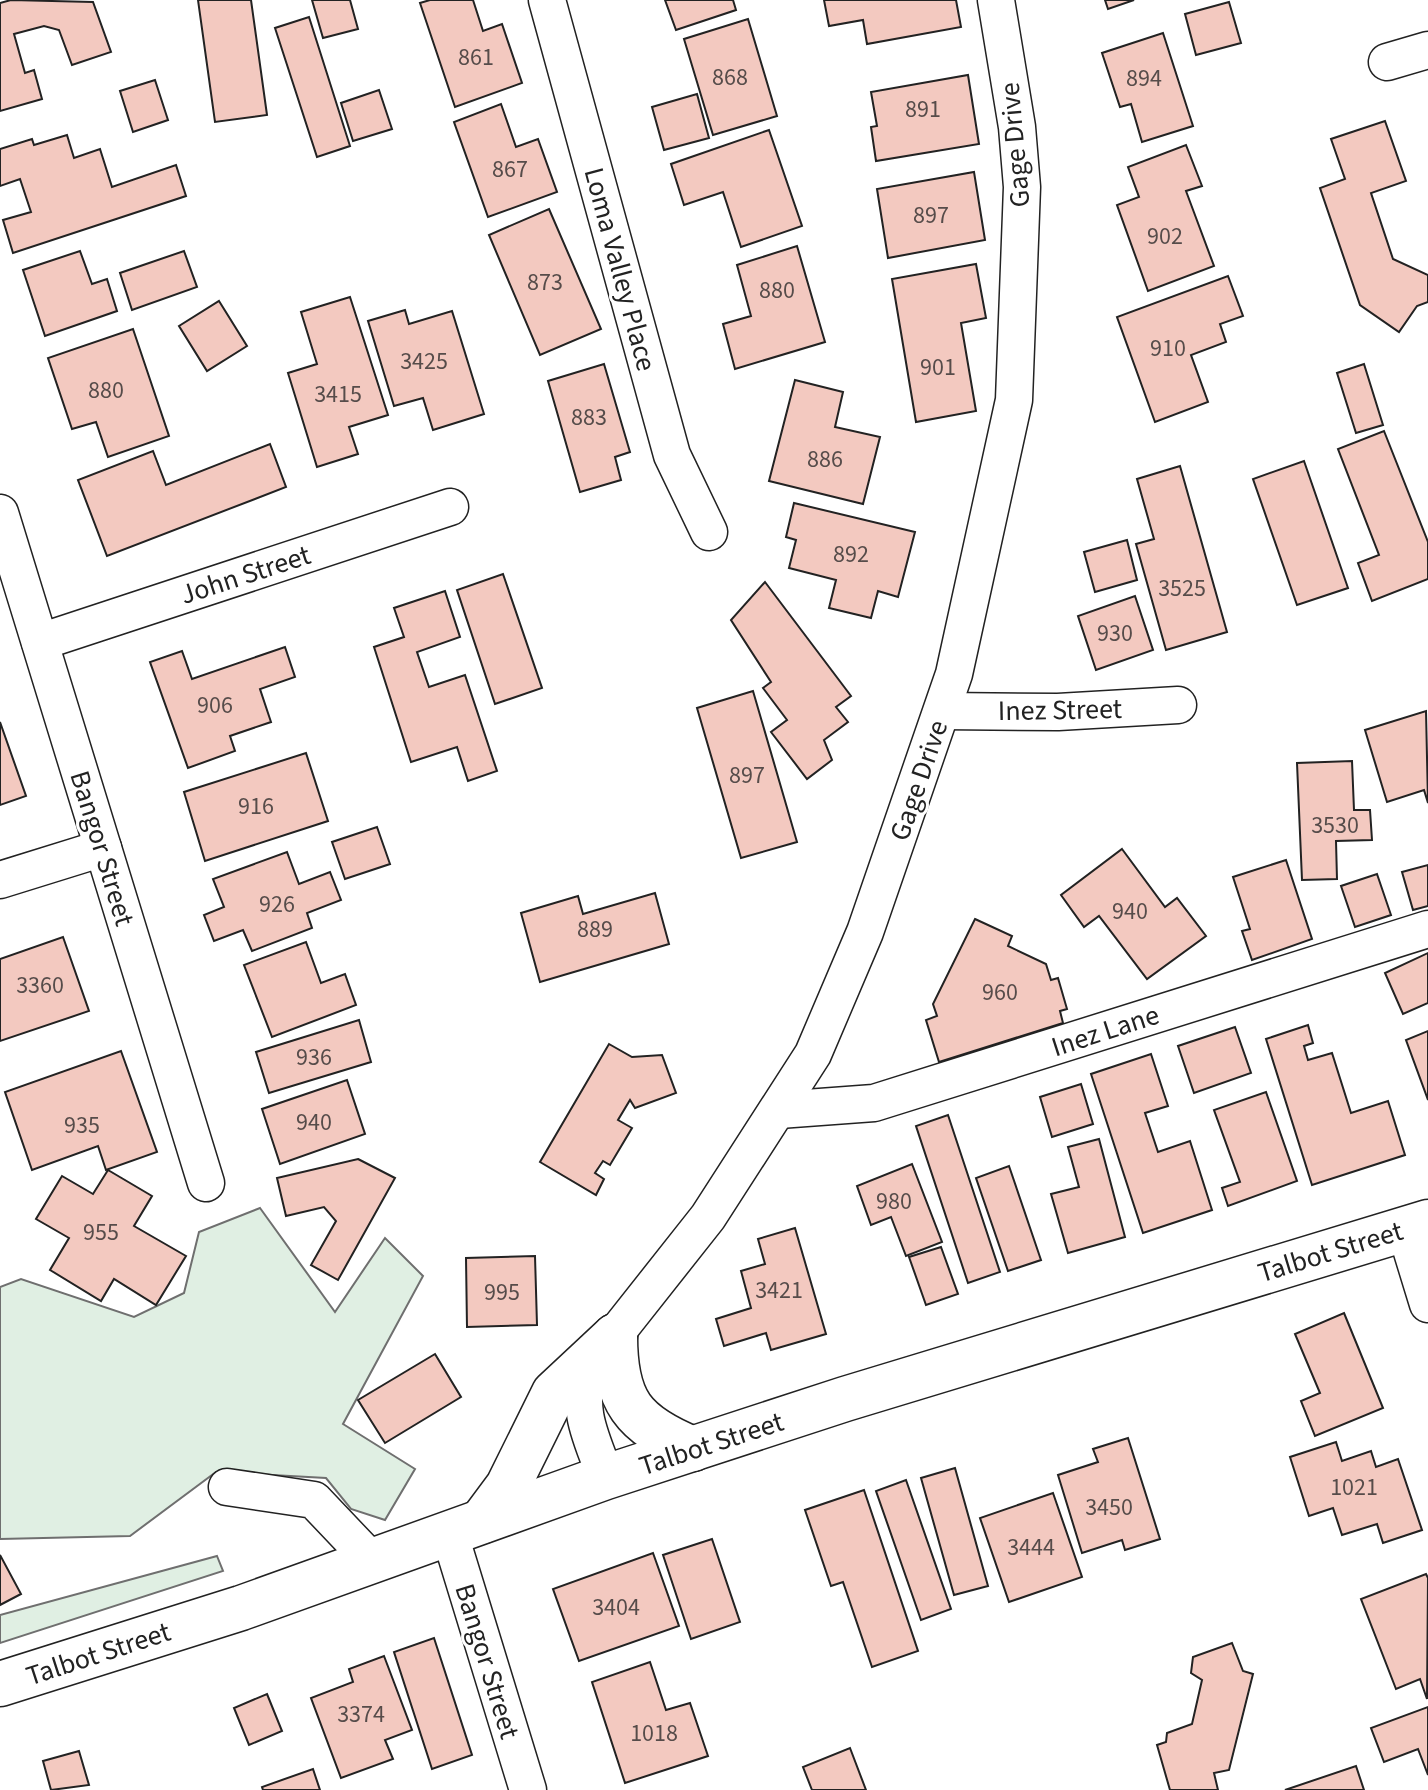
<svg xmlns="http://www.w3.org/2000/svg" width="1428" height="1790" viewBox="0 0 1428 1790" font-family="'Source Sans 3',sans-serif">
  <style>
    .green { fill: #e0efe3; stroke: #6f6f6f; stroke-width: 2 }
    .building { fill: #f3c9c0; stroke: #222; stroke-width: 2 }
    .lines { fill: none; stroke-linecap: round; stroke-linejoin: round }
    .street-casing { stroke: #222; stroke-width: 39 }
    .secondary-casing { stroke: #222; stroke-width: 47 }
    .street { stroke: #fff; stroke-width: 36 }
    .secondary { stroke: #fff; stroke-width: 44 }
    .labels { text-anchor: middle; stroke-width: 6; stroke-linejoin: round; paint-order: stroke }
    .number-label { font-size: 24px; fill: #564c4a }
    .street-label { font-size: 28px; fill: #222; stroke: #fff }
  </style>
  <rect width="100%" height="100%" fill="#fff"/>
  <g class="green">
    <polygon points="260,1208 335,1312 385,1238 423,1276 343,1424 415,1469 385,1520 351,1509 326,1478 216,1472 130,1536 0,1539 0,1287 21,1279 134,1317 184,1293 199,1232"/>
    <polygon points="217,1556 223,1571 0,1643 0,1615"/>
  </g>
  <g class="building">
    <polygon points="11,0 93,2 111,52 72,65 59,30 44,26 14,34 25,73 34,70 42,99 0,111 0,3"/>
    <polygon points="198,0 251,0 267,115 215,122"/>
    <polygon points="312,0 350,0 358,29 323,38"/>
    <polygon points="430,0 473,0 483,31 502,24 522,83 455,107 420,3"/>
    <polygon points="665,0 733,0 736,10 676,30"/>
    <polygon points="824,0 956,0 961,27 867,44 863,20 829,26"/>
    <polygon points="1105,0 1134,0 1108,9"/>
    <polygon points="1229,2 1241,43 1196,55 1185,14"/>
    <polygon points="309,17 350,146 317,157 275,28"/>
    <polygon points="748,19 777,116 713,135 684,39"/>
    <polygon points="1163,33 1193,126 1142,142 1131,104 1120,107 1102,53"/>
    <polygon points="968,75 979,144 876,161 871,127 877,126 871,92"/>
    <polygon points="155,80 168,120 133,132 120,91"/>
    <polygon points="379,90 392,129 353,141 341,103"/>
    <polygon points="697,94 709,138 664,150 652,107"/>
    <polygon points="501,104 516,147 538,139 557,192 488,217 454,122"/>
    <polygon points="1385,121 1406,181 1371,193 1393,259 1428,275 1428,302 1417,306 1399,332 1360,305 1320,188 1345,179 1331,139"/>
    <polygon points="769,130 802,226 741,247 723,192 684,205 671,164"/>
    <polygon points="67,135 74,158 100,149 112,187 176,165 186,196 13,253 3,220 31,212 20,179 0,186 0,149 32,139 34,145"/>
    <polygon points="1186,145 1202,186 1186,191 1214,266 1148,291 1117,205 1139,197 1128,167"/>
    <polygon points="974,172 985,240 888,258 877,189"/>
    <polygon points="549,209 601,329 540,355 489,235"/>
    <polygon points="797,246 825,342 735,369 723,324 751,316 737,265"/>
    <polygon points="80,251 92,284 107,279 117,311 45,336 23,270"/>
    <polygon points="184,251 197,287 132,310 120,273"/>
    <polygon points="976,264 986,318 961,323 976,411 916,422 892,279"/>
    <polygon points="1228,276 1243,316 1220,324 1226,342 1191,355 1208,402 1155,422 1117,317"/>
    <polygon points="350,297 388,415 349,427 358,454 317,467 288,373 317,364 301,312"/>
    <polygon points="219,301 247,346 207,371 179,326"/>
    <polygon points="405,310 409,324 452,311 484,414 433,430 423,398 394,406 368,321"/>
    <polygon points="133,329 169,436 108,457 96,422 72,429 48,358"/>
    <polygon points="604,364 630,452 615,457 621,480 580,492 548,381"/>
    <polygon points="1364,364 1383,425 1356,433 1337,373"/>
    <polygon points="795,380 843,392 835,427 880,437 863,504 769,481"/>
    <polygon points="1384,431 1428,542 1428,579 1372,601 1358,563 1379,555 1338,449"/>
    <polygon points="270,444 286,487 107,556 78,480 153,451 166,485"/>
    <polygon points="1304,461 1348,588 1297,605 1253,479"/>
    <polygon points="1180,466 1227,632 1166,650 1136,544 1154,539 1137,479"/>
    <polygon points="794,503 915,532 898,597 878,591 871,618 829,608 836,580 789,568 796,540 786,537"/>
    <polygon points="1127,540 1137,580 1095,592 1084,552"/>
    <polygon points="503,574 542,688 495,704 457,590"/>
    <polygon points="765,582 851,696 836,707 848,722 824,740 832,760 807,779 771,732 787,720 763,688 771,682 731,620"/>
    <polygon points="445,591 460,637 417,652 429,687 465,675 497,771 468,781 457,747 411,762 374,647 404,637 394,608"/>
    <polygon points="1135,596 1153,650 1096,670 1078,616"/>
    <polygon points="285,647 295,677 260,689 271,722 230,736 235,751 188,768 150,662 182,651 192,679"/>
    <polygon points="753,691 797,842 741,858 697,708"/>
    <polygon points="1426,711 1428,803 1424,790 1387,802 1365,730"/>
    <polygon points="0,722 26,796 0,805"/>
    <polygon points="306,753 328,821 205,861 184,792"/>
    <polygon points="1352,761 1354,810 1370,810 1372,840 1336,841 1337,879 1302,880 1297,763"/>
    <polygon points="377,827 390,864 345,879 332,842"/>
    <polygon points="1122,849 1165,907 1177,898 1206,936 1147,979 1099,916 1084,927 1061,895"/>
    <polygon points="287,852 299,884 330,872 341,900 307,913 312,928 252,951 243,930 214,941 204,915 224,907 213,879"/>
    <polygon points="1286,860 1312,939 1252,960 1242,931 1250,929 1233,877"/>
    <polygon points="1428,865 1428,906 1413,910 1402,872"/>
    <polygon points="1377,874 1391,915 1355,927 1341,886"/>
    <polygon points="655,893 669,944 540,982 521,913 578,896 583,914"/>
    <polygon points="975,919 1012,936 1008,946 1046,964 1051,980 1058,978 1067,1009 1060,1011 1063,1023 939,1062 926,1020 937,1016 933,1004"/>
    <polygon points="63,937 89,1011 0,1041 0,959"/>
    <polygon points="306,942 321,983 345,974 356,1005 272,1037 244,965"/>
    <polygon points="1428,953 1428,1003 1403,1014 1385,973"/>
    <polygon points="359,1020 371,1062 269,1093 256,1052"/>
    <polygon points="1308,1025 1313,1043 1304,1046 1308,1060 1332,1053 1351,1113 1388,1101 1405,1155 1312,1185 1266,1039"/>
    <polygon points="1235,1027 1251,1073 1194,1093 1178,1046"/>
    <polygon points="1428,1031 1428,1100 1406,1040"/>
    <polygon points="609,1044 632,1057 662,1055 676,1093 635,1108 630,1100 618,1120 632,1128 610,1165 603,1161 595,1173 604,1179 596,1195 540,1162"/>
    <polygon points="121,1051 157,1152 106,1170 98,1146 32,1170 5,1092"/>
    <polygon points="1151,1054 1168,1106 1145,1113 1158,1152 1190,1141 1212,1210 1143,1233 1091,1074"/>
    <polygon points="347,1080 365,1134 280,1164 262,1109"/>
    <polygon points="1081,1084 1093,1124 1052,1137 1040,1097"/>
    <polygon points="1266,1092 1297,1181 1228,1206 1222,1188 1240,1182 1214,1110"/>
    <polygon points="948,1115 1000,1272 968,1283 916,1126"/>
    <polygon points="1099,1139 1125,1237 1068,1253 1051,1194 1079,1187 1068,1147"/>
    <polygon points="358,1159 395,1178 338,1280 311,1265 336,1221 324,1207 286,1216 277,1178"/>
    <polygon points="912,1164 942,1242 906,1256 891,1217 871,1225 857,1186"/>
    <polygon points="1009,1166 1041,1260 1008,1271 976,1178"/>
    <polygon points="108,1170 152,1196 134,1226 186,1256 156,1305 114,1279 101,1301 50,1270 69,1238 36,1219 62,1176 93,1194"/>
    <polygon points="795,1228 826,1334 771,1350 766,1333 724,1346 716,1319 751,1308 741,1271 765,1264 758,1239"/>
    <polygon points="941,1247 958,1294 926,1305 909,1257"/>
    <polygon points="535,1256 537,1325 467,1327 466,1258"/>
    <polygon points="1344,1313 1383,1408 1315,1436 1301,1401 1320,1393 1295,1334"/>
    <polygon points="435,1354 461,1397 385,1443 358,1400"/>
    <polygon points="1128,1438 1160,1539 1125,1550 1122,1540 1082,1553 1058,1475 1098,1462 1093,1449"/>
    <polygon points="1336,1442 1342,1461 1371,1451 1376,1467 1398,1459 1422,1530 1383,1543 1377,1524 1342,1535 1333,1508 1309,1516 1290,1457"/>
    <polygon points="955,1468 988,1586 954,1595 921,1478"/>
    <polygon points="906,1480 951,1609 921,1620 876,1491"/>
    <polygon points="864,1490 918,1651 872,1667 843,1582 831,1586 805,1510"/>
    <polygon points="1053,1493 1082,1577 1009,1602 980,1518"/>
    <polygon points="712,1539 740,1622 691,1639 663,1555"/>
    <polygon points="653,1553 679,1626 579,1661 553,1589"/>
    <polygon points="0,1555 21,1594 0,1605"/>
    <polygon points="1426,1574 1428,1578 1427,1699 1420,1679 1396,1689 1361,1599"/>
    <polygon points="434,1638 472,1755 432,1769 394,1652"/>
    <polygon points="1232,1643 1243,1671 1253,1674 1229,1770 1214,1773 1218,1790 1170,1790 1157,1745 1166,1742 1167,1733 1192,1724 1202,1680 1191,1673 1193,1657"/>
    <polygon points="384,1656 412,1730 385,1740 393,1759 341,1778 311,1698 353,1682 349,1669"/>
    <polygon points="650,1662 666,1710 690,1703 708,1756 625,1783 592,1682"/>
    <polygon points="267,1694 282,1731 249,1745 234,1708"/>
    <polygon points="1428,1707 1428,1775 1418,1749 1384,1762 1371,1728"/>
    <polygon points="850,1748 866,1790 812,1790 803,1767"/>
    <polygon points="79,1751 89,1785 51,1790 43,1761"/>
    <polygon points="1356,1766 1364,1790 1285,1790"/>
    <polygon points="313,1769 320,1790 263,1790 262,1787"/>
  </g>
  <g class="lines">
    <g class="street-casing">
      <g id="street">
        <polyline points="547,0 672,455 709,532"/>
        <polyline points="1387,62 1428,50"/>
        <polyline points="0,513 206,1183"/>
        <polyline points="40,642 450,507"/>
        <polyline points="942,711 1058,712 1178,705"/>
        <polyline points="0,880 103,848"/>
        <polyline points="779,1110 874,1103 1428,929"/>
        <polyline points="1405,1229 1428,1304"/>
        <path d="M606,1477C591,1438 574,1406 591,1365L708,1217L813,1054L865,932L954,674L1014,400L1022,187L1017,127L996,0"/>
        <polyline points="227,1487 314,1500 372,1561"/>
        <polyline points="449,1532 528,1790"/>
      </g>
    </g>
    <g class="secondary-casing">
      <g id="secondary">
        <path d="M615,1336C615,1401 632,1424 693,1449"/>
        <polyline points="482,1521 508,1486 554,1393 615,1336"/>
        <polyline points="0,1684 241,1608 606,1477 845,1399 1428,1222"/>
      </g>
    </g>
    <use href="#street" class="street"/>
    <use href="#secondary" class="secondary"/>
  </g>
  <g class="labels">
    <g class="number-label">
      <text x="476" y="65">861</text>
      <text x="730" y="85">868</text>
      <text x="1144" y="86">894</text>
      <text x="923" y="117">891</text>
      <text x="510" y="177">867</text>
      <text x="931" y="223">897</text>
      <text x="1165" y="244">902</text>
      <text x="545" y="290">873</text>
      <text x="777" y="298">880</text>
      <text x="1168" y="356">910</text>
      <text x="424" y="369">3425</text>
      <text x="938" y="375">901</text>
      <text x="106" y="398">880</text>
      <text x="338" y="402">3415</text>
      <text x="589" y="425">883</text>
      <text x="825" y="467">886</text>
      <text x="851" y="562">892</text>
      <text x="1182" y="596">3525</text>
      <text x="1115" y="641">930</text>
      <text x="215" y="713">906</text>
      <text x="747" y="783">897</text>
      <text x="256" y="814">916</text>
      <text x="1335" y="833">3530</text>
      <text x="277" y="912">926</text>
      <text x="1130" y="919">940</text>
      <text x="595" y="937">889</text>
      <text x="40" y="993">3360</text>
      <text x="1000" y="1000">960</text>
      <text x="314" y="1065">936</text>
      <text x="314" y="1130">940</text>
      <text x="82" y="1133">935</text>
      <text x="894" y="1209">980</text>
      <text x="101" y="1240">955</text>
      <text x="779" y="1298">3421</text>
      <text x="502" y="1300">995</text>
      <text x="1354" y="1495">1021</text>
      <text x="1109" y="1515">3450</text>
      <text x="1031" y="1555">3444</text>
      <text x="616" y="1615">3404</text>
      <text x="361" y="1722">3374</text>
      <text x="654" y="1741">1018</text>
    </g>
    <g class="street-label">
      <text transform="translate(1014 145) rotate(-95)" y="10">Gage Drive</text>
      <text transform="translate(621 269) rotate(75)" y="10">Loma Valley Place</text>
      <text transform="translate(245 574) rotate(-18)" y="10">John Street</text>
      <text transform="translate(1060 709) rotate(-1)" y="10">Inez Street</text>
      <text transform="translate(918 780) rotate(-71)" y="10">Gage Drive</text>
      <text transform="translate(103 848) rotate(73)" y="10">Bangor Street</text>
      <text transform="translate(1105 1030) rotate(-18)" y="10">Inez Lane</text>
      <text transform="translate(1330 1251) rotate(-17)" y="10">Talbot Street</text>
      <text transform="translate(711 1443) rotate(-18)" y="10">Talbot Street</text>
      <text transform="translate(98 1653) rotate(-18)" y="10">Talbot Street</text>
      <text transform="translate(488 1661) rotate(73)" y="10">Bangor Street</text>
    </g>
  </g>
</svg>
